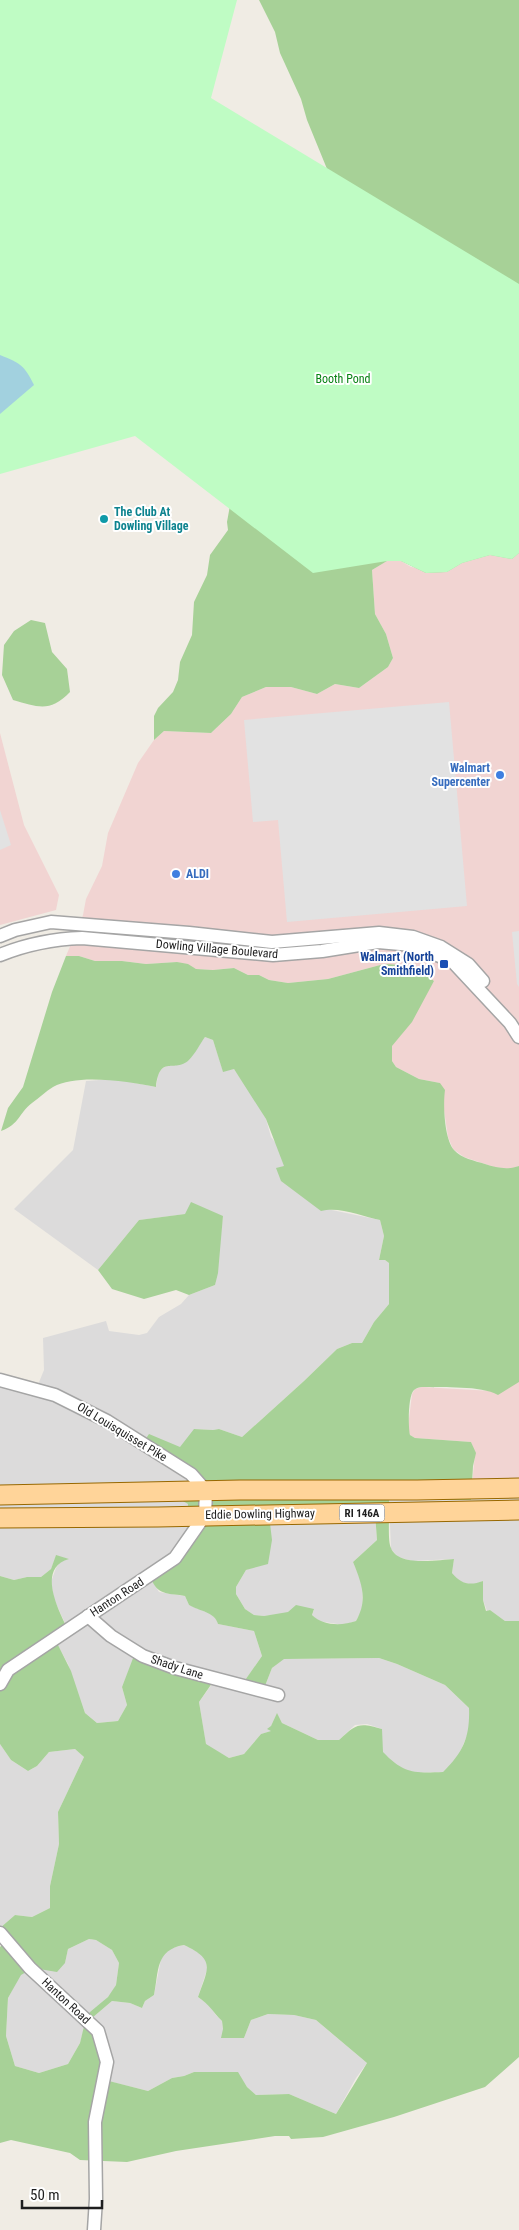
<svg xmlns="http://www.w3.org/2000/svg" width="519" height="2230" viewBox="0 0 519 2230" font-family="'Roboto Condensed',sans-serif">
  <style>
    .residential { fill: #dcdbdb }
    .commercial { fill: #f1d4d2 }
    .forest { fill: #a7d197; fill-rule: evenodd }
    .park { fill: #bffcc4 }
    .parking { fill: #e2e2e2 }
    .water { fill: #a2d1df }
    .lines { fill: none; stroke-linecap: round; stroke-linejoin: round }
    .minor-casing { stroke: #a5a5a5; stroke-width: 15 }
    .primary-casing { stroke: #986800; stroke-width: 21 }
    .minor { stroke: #fff; stroke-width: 12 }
    .primary { stroke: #ffd499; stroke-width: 19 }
    .culture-dot { fill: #0f9aa8; stroke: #fff; stroke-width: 2 }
    .shop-dot { fill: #3f7fe0; stroke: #fff; stroke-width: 2 }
    .transit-dot { fill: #1a4fb4; stroke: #fff; stroke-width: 2 }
    .labels { text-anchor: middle; stroke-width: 4; stroke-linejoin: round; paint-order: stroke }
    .shield { fill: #fff; stroke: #626262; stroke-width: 1 }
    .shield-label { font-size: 11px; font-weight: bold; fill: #1e1e1e }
    .park-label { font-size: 12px; fill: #078213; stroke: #fff }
    .culture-label { font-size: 12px; font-weight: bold; fill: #0d838f; stroke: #fff; text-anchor: start }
    .shop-label { font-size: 12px; font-weight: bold; fill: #366cbe; stroke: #fff; text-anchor: end }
    .street-label { font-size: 12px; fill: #1e1e1e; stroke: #fff }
    .transit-label { font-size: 12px; font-weight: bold; fill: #164399; stroke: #fff; text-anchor: end }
  </style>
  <rect width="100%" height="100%" fill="#f0ece4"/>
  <g class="residential">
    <polygon points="205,1037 213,1040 223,1071 234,1069 253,1096 266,1119 271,1137 327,1209 380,1220 384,1236 379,1260 385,1260 389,1263 389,1304 374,1322 362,1343 352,1343 337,1349 304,1381 242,1437 219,1429 213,1430 194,1429 215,1485 170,1494 188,1504 187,1514 205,1516 186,1550 163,1574 152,1581 159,1592 185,1596 189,1605 211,1614 217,1620 218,1624 254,1631 262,1656 242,1685 263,1691 272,1668 283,1659 379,1658 397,1664 445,1685 469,1708 470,1729 457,1759 443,1772 413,1773 395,1765 382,1752 382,1729 367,1724 355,1725 339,1740 318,1740 282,1723 277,1714 271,1726 272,1731 261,1734 244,1754 229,1758 206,1745 199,1702 215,1680 136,1653 122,1687 127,1705 118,1721 97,1723 85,1713 68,1664 54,1638 68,1630 54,1599 51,1582 56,1568 61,1561 68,1559 56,1556 51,1569 41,1577 27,1577 14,1580 0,1576 0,1382 35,1392 44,1370 43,1338 106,1321 109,1331 139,1335 147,1333 159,1317 181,1304 189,1295 215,1285 223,1216 186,1214 139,1220 98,1270 14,1209 73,1150 86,1081 114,1079 156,1087 158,1075 161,1069 171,1064 182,1064 189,1060"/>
    <polygon points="473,1489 519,1489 519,1621 505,1621 490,1610 487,1611 483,1600 483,1581 473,1585 458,1581 452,1573 454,1559 412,1561 398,1557 391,1549 389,1500 471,1500"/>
    <polygon points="375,1513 377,1540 353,1562 362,1583 363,1608 356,1621 344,1625 318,1621 312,1615 314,1610 264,1616 254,1615 245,1609 236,1594 236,1587 246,1570 261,1564 269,1515"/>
    <polygon points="0,1744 11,1760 28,1771 37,1766 49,1752 75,1749 84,1757 58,1812 59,1844 50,1886 50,1908 32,1917 15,1915 0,1928"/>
    <polygon points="89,1939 96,1940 112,1950 119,1963 116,1985 112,1993 87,2018 80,2043 68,2064 39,2073 15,2066 6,2036 8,1998 20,1975 33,1968 65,1963 68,1949"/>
    <polygon points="184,1945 200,1953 206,1959 207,1970 198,1997 212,2007 215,2014 222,2021 223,2029 244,2038 251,2020 268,2014 294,2015 316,2020 367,2063 356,2078 336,2114 289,2094 256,2095 247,2087 237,2072 194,2072 184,2076 172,2078 148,2091 108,2081 92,2018 112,2001 130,2003 142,2008 145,2001 154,1995 161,1959 165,1953 171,1948"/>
  </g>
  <g class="commercial">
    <polygon points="519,553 519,1166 511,1169 494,1167 464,1157 453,1149 448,1137 440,1083 419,1079 396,1067 392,1061 391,1046 401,1035 434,981 384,964 328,979 288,983 269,980 259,975 248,975 234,968 213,970 196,969 177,962 146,964 122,961 95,961 79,956 66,956 83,915 86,899 102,866 108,833 138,763 154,740 164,731 211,733 231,714 242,697 266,687 291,687 317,694 335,684 359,688 388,667 393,658 386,634 375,614 372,570 387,561 401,561 411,567 447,572 462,563 490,555 512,559"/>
    <polygon points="0,733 24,825 59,895 56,910 0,925"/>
    <polygon points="519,1382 519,1489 472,1486 475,1453 471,1442 415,1438 410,1435 408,1427 412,1394 415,1389 422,1387 492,1391"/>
  </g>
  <g class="forest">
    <polygon points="259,0 519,0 519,553 512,559 490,555 462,563 447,572 426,573 401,561 387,561 372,570 375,614 386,634 393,658 388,667 359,688 335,684 317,694 291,687 266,687 242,697 231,714 211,733 164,731 154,740 154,716 158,708 173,692 178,680 180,662 192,635 194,602 207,575 210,555 228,530 227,522 231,500 334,186 307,120 301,99 280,53 275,32"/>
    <path d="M31,620L45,623L52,652L67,669L70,692C50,713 38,707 13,700L2,675L4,645L14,631Z"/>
    <path d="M66,956H79L95,961H122L146,964L177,962L188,964L196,969L213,970L234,968L248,975H259L269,980L288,983L328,979L384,964L402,965L422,972L434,981L412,1022L392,1046V1061L396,1067L419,1079L440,1083L445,1090C443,1104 444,1138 454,1150C461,1158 475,1161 485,1164C497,1168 508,1170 519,1166V1382L498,1395C480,1385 444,1388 422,1387C420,1387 416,1388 414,1390C408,1395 408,1427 410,1435L415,1438L471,1442L476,1453L473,1466L471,1500H389C390,1511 387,1540 391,1548C398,1567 438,1560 454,1559L452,1573C461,1584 470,1586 483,1581V1600L486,1611L490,1610L505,1621H519V2057L485,2087L394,2117L323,2137L291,2139L289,2136H275L176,2151L127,2162L80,2160L70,2153L11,2140L0,2143V1947L6,1941L0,1928L15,1915L32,1917L50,1908V1886L59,1844L58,1812L84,1757L75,1749L49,1752L37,1766L28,1771L11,1760L0,1744V1576L14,1580L27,1577H41L51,1569L56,1555L69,1559C36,1568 59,1611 68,1630L55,1639L71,1671L85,1713L97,1723L118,1721L127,1705L122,1687L135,1653L215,1679L199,1702L206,1744L229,1758L244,1754L261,1734L271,1731L267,1729L271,1726L277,1713L282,1723L318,1740H339C356,1724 359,1722 382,1729L383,1752C404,1774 414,1773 443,1772C464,1752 470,1736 469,1708L445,1685L397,1664L379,1658L284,1659L272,1668L263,1691L241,1686L262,1656L254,1631L218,1624C215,1612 199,1611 189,1605L185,1596C170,1593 159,1596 152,1581C170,1570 184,1554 195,1537L187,1514L188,1504L170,1494L215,1485L170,1464L143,1443L149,1434L180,1447L194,1429L213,1430L219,1429L242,1437L304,1381L337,1349L352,1343H362L374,1322L389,1304V1263L385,1260H379L384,1236L380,1220C362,1216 339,1206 321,1211L281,1181L276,1168L284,1166L266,1119L234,1069L223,1072L213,1040L205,1037C200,1044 195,1054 189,1060C174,1074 160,1053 156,1087C130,1082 78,1073 53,1087C46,1091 39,1098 32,1103C18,1114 20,1124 1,1131L8,1108L23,1087L52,992ZM375,1513L377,1540L353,1562C362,1584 368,1600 356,1621C342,1626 323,1626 312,1615L314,1609L296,1605L288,1612L264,1616L254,1615L245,1609L236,1594V1587L246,1570L268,1564L272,1540L269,1515ZM89,1939L96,1940L112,1950L119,1963L116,1985L108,1997L90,2012L86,2018L80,2043L68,2064L39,2073L15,2066L6,2036L8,1998L21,1975L33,1968L57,1972L65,1963L68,1949ZM184,1945C216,1960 208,1968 198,1997C210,2005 212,2011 222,2021L223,2029L221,2038H244L251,2020L268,2014L294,2015L316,2020L367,2063L336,2114L289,2094L256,2095L247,2087L238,2072H194L184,2076L172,2078L148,2091L109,2081L92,2018L112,2001L130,2003L142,2008L145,2001L154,1995C159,1971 155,1950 184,1945Z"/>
    <polygon points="191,1202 223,1216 218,1273 215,1285 189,1295 176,1290 144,1299 112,1289 98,1270 139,1220 185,1214"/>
  </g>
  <polygon class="park" points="0,0 237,0 211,98 519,284 519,553 512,559 490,555 462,563 447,572 426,573 401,561 387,561 313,573 135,436 0,474"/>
  <g class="parking">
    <polygon points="449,702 467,906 287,922 278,820 253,822 244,720"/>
    <polygon points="0,810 11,845 0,850"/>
    <polygon points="519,931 519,987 517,984 512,932"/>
  </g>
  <path class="water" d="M0,355C20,363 24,365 34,385L0,414Z"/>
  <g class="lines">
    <g class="minor-casing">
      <g id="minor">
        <polyline points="0,936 15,930 51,922 189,933 272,942 379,933 413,937 441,947 468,964 483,981"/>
        <path d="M0,955C27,944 53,939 82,938L273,955L322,951L378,942L412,945L452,961L510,1023L519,1037"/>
        <polyline points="0,1380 55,1395 107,1421 191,1474 206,1491 205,1515 175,1558 8,1670 0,1684"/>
        <polyline points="88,1616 111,1636 143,1656 175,1668 278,1695"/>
        <polyline points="0,1933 30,1968 98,2031 107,2062 95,2122 96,2199 94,2230"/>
      </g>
    </g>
    <g class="primary-casing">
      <g id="primary">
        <polyline points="0,1495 240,1490 417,1490 519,1488"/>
        <polyline points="0,1518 158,1517 519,1510"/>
      </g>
    </g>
    <use href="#minor" class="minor"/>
    <use href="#primary" class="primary"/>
  </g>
  <circle class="culture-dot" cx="104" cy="519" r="5"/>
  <g class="shop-dot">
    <circle cx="500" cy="775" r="5"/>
    <circle cx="176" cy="874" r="5"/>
  </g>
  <rect class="transit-dot" x="439" y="959" width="10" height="10" rx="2.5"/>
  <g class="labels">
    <rect class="shield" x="339.5" y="1504.5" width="45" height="17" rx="4"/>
    <g class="shield-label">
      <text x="362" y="1517">RI 146A</text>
    </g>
    <g class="park-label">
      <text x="343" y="383">Booth Pond</text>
    </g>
    <g class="culture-label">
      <text x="114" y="516">The Club At<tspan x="114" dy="14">Dowling Village</tspan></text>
    </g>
    <g class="shop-label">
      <text x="490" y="772">Walmart<tspan x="490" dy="14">Supercenter</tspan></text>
      <text x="186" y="878" text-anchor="start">ALDI</text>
    </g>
    <g class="street-label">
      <text transform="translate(217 949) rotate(5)" y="4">Dowling Village Boulevard</text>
      <text transform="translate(122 1432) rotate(31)" y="4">Old Louisquisset Pike</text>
      <text transform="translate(260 1514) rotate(-1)" y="4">Eddie Dowling Highway</text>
      <text transform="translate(117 1597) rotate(-33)" y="4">Hanton Road</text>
      <text transform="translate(177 1667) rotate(18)" y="4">Shady Lane</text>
      <text transform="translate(66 2001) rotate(43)" y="4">Hanton Road</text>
    </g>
    <g class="transit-label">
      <text x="434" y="961">Walmart (North<tspan x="434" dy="14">Smithfield)</tspan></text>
    </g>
  </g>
  <path d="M22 2200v8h80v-8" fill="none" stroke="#1e1e1e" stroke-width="2.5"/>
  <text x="30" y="2200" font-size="15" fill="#1e1e1e" stroke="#ffffff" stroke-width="4" paint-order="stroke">50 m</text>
</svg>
